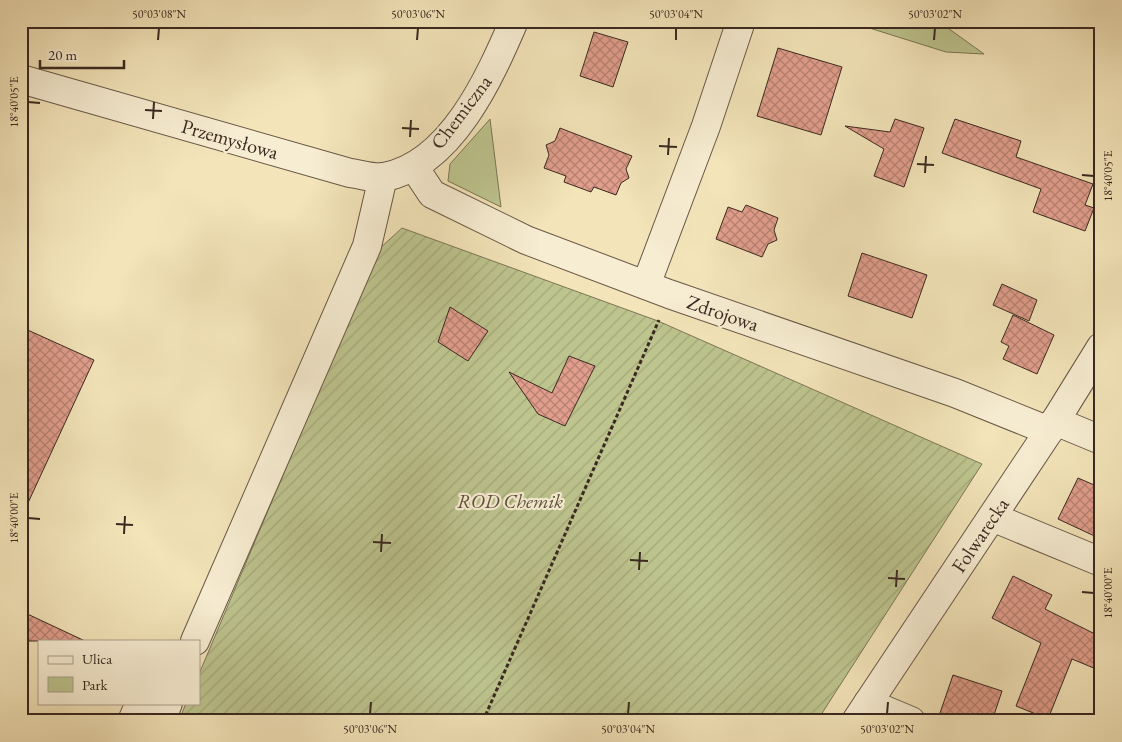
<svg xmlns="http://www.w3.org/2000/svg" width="1122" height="742" viewBox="0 0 1122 742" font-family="'EB Garamond',serif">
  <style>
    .green { fill: #bdc48e; stroke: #7c7657 }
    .garden { fill: url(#garden-furrows); stroke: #7c7657 }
    .building { fill: url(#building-cross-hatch); stroke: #3a2920 }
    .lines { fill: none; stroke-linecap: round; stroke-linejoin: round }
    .minor-casing { stroke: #685846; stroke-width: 30 }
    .path { stroke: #3a2920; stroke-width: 3; stroke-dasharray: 4 2.5; stroke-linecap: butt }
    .minor { stroke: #f7edd2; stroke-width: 28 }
    .ticks { fill: none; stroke: #3a2920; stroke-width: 2 }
    .labels { text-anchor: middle; stroke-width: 4.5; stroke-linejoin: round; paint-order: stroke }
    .street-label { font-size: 20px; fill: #3a2920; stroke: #f7edd2 }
    .park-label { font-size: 20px; font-style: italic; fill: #5b503c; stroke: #f7edd2 }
    .neatline { fill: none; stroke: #3a2920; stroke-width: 2 }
    .ticks-label { font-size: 12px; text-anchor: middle; fill: #3a2920 }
  </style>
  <defs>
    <pattern id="garden-furrows" width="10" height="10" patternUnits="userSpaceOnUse" patternTransform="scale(1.25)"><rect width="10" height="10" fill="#bdc48e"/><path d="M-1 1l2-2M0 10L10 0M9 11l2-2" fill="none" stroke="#a3a87a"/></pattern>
    <pattern id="building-cross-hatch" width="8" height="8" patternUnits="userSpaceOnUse" patternTransform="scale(1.25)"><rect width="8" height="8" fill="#e19e8c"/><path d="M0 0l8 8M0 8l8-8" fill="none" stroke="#b78172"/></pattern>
  </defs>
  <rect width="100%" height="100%" fill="#f3e4b9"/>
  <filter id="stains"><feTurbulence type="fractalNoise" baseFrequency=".004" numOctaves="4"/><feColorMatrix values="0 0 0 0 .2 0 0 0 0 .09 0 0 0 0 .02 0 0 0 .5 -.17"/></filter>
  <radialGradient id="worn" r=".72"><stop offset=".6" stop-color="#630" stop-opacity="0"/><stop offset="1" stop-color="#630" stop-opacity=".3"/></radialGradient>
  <g class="green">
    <polygon points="847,21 938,21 984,54 946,52"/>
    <polygon points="490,119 501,207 448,181 450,164"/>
  </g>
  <polygon class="garden" points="402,228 658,321 982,464 817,721 179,721 186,703 199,703 199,674 378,250"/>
  <g class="building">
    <polygon points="594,32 628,42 613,87 580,76"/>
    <polygon points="778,48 842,67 821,135 757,116"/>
    <polygon points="895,119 924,128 904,187 874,176 884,149 845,126 890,132"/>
    <polygon points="955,119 1021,141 1016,157 1093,184 1085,205 1094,208 1085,231 1033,212 1041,189 942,153"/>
    <polygon points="560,128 632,156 626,169 629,178 621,183 616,195 594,187 591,192 564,182 566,176 544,168 549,155 546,145 555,141"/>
    <polygon points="746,205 778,218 774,230 777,240 768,244 762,257 716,239 728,207 742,212"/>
    <polygon points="862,253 927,275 912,318 848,296"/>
    <polygon points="1002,284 1037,300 1029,321 993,305"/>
    <polygon points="450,307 488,331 468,361 438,342"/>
    <polygon points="1013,315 1054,335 1037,374 1003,359 1009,346 1001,342"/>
    <polygon points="21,327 94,360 21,518"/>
    <polygon points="569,356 595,366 565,426 538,414 509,372 552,393"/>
    <polygon points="1078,478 1101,488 1101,539 1058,519"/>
    <polygon points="1013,576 1052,595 1045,609 1101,637 1101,671 1072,659 1048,719 1016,706 1041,643 992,618"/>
    <polygon points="21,611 85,641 21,641"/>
    <polygon points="953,675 1002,691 992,721 952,721 939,716"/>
  </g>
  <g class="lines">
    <g class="minor-casing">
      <g id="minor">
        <path d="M21,79L350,173C360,174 374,179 384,177C451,165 490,77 514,21"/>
        <polyline points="414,167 432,194 526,240 669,294 955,393 1049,431"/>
        <polyline points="646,285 706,126 741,21"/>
        <polyline points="1055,421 1101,440"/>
        <polyline points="992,517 1101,562"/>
        <polyline points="195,641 367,246 383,177"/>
        <polyline points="868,703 911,721"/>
        <polyline points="132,721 140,703"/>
        <polyline points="161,721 168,703"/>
        <polyline points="856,721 1049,431 1101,347"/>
      </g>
    </g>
    <polyline class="path" points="483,721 659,320"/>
    <use href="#minor" class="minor"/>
  </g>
  <path class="ticks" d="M158,40L159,28M417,40L418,28M676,40V28M934,40L935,28M28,102L40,103M145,110L162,111M153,119L154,102M402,128L419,129M410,137L411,120M659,146L677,147M668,155L669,138M917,164L934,165M925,173L926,156M1082,175L1094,176M28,518L40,519M116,524L133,525M124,534L125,516M373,542L391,543M381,552L382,534M630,560L648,561M639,570L640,552M888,578L905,579M896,587L897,570M1082,592L1094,593M370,714L371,702M628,714L629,702M887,714L888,702"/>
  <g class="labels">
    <g class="street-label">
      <text transform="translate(461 112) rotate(-53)" y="7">Chemiczna</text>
      <text transform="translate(230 139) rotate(16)" y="7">Przemysłowa</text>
      <text transform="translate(723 313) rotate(19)" y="7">Zdrojowa</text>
      <text transform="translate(980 535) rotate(-56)" y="7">Folwarecka</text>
    </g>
    <g class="park-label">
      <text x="510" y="508">ROD Chemik</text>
    </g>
  </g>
  <rect width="1122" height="742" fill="none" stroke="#f3e4b9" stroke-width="55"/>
  <rect x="38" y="640" width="162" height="65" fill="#f7edd2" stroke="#ab9f8b"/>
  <rect x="48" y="656" width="25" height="8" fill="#f7edd2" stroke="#ab9f8b"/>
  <text x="82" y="664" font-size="15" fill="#3a2920">Ulica</text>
  <rect x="48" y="677" width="25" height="15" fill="#bdc48e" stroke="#ab9f8b"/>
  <text x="82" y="690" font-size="15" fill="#3a2920">Park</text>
  <path d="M40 60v8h84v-8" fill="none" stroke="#3a2920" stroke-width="2.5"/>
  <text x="48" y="60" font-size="15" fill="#3a2920" stroke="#f7edd2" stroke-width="4" paint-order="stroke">20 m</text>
  <rect x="28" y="28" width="1066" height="686" class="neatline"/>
  <g class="ticks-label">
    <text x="159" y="18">50°03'08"N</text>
    <text x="418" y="18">50°03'06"N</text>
    <text x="676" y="18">50°03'04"N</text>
    <text x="935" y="18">50°03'02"N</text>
    <text transform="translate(14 102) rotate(-90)" y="4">18°40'05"E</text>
    <text transform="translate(1108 176) rotate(-90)" y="4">18°40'05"E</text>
    <text transform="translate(14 518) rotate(-90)" y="4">18°40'00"E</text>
    <text transform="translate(1108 593) rotate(-90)" y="4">18°40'00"E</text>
    <text x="370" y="733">50°03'06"N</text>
    <text x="628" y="733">50°03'04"N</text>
    <text x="887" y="733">50°03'02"N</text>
  </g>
  <rect width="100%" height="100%" filter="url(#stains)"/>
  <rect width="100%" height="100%" fill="url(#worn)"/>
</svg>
